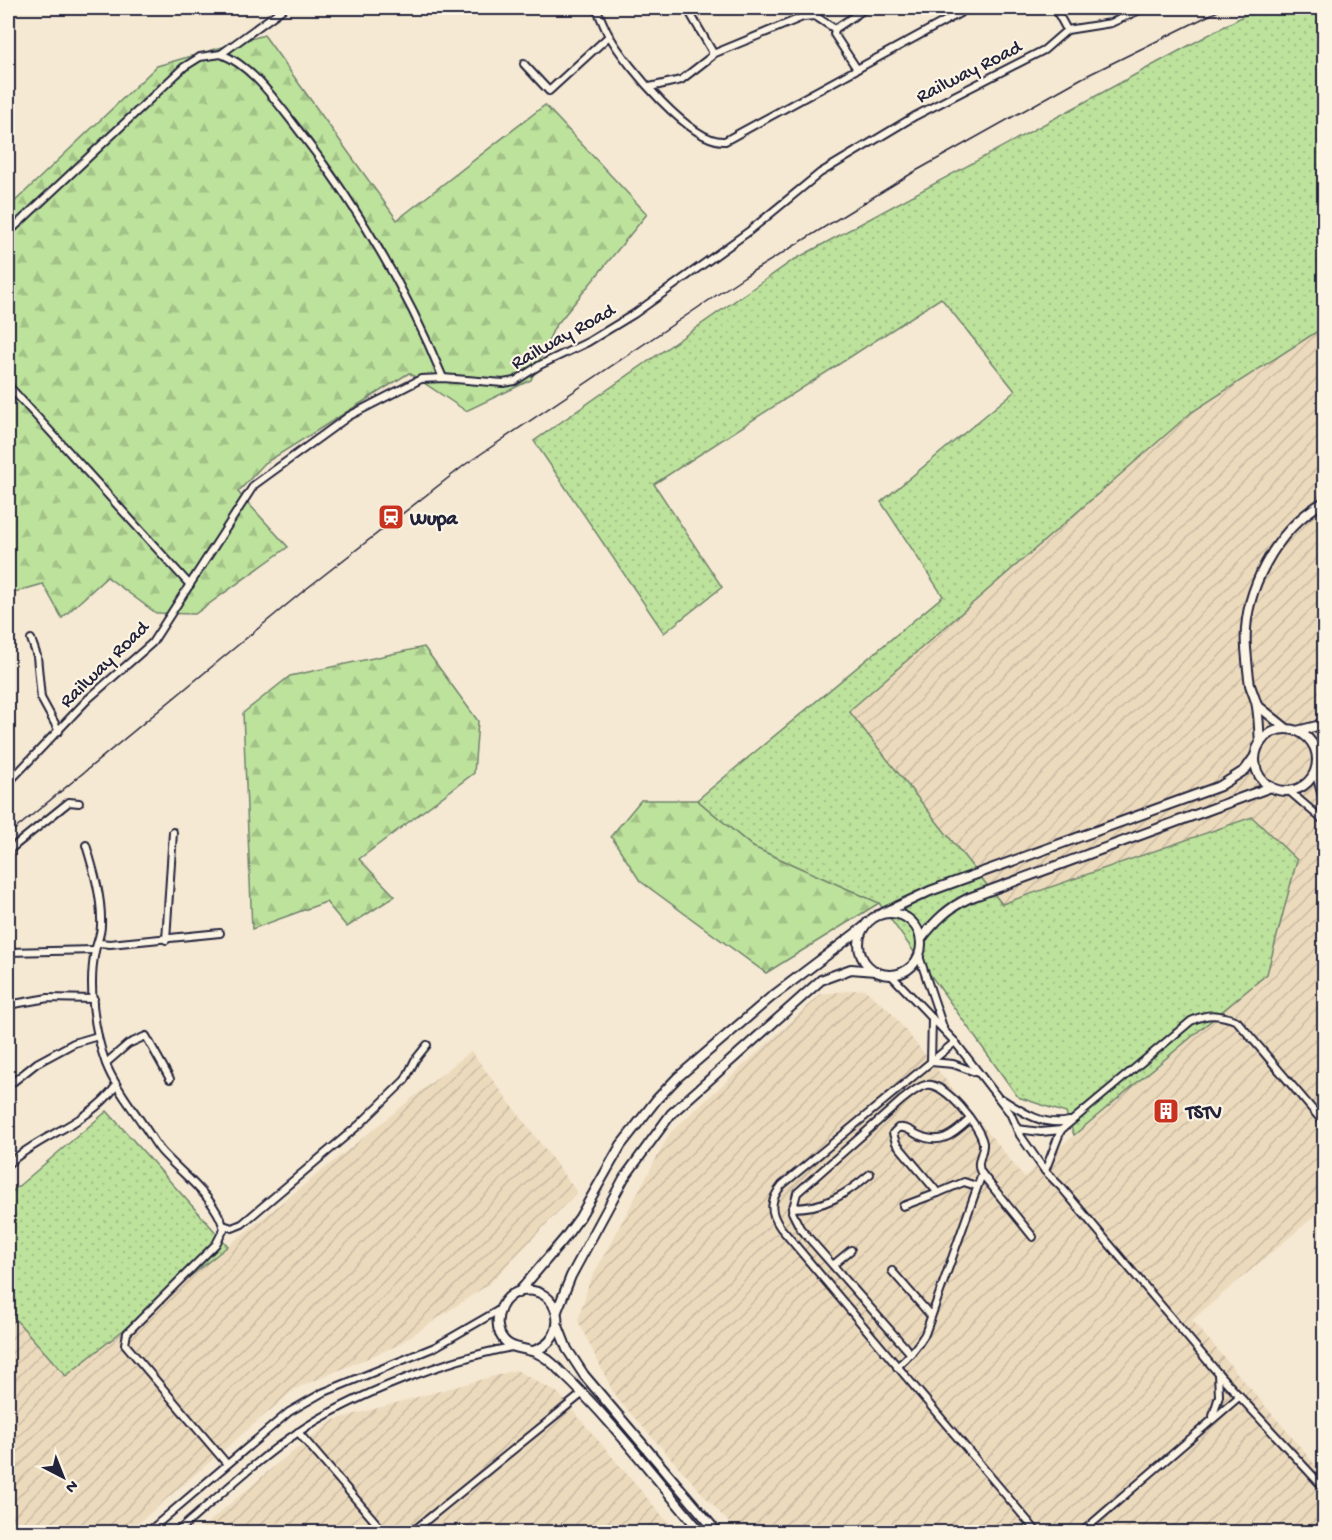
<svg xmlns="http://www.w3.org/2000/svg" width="1332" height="1540" viewBox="0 0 1332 1540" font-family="'Gochi Hand',sans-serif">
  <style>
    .industrial { fill: url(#industrial-furrows) }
    .grass { fill: url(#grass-dots); stroke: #70826c; stroke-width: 1.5 }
    .forest { fill: url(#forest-firs); stroke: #70826c; stroke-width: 1.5 }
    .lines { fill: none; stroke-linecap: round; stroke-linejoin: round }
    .minor-casing { stroke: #22223b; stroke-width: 10 }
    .tertiary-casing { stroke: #22223b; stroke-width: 12 }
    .minor { stroke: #fcf5e5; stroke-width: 6 }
    .tertiary { stroke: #fcf5e5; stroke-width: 8 }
    .tram { stroke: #22223b; stroke-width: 1.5 }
    .labels { text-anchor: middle; stroke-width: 4.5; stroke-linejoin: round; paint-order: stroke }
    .street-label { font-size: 20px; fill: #22223b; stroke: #fcf5e5 }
    .poi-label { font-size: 20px; font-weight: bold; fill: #22223b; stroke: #fcf5e5; text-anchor: start }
  </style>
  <defs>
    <pattern id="industrial-furrows" width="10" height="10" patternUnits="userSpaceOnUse" patternTransform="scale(1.5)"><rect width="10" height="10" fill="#ecdabd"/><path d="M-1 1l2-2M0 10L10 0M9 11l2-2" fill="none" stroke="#cabba3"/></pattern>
    <pattern id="grass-dots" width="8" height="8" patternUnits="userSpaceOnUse" patternTransform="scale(1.5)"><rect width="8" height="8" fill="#bde29c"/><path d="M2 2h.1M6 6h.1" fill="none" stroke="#a2c287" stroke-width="1.8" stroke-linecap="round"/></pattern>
    <pattern id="forest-firs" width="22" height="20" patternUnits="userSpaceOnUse" patternTransform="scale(1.5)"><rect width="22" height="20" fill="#bde29c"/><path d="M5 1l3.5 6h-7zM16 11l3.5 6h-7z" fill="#a2c287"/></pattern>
  </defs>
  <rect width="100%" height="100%" fill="#f5e9d3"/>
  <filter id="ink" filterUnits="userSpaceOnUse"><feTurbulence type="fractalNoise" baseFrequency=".0167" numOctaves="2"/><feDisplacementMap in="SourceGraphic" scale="12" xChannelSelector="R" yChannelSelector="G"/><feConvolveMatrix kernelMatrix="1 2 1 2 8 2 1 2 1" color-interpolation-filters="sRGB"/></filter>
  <g filter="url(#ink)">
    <g class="industrial">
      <polygon points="1324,327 1324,1208 1192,1320 1324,1475 1324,1523 1313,1532 737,1532 615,1396 578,1321 589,1283 670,1133 821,994 864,989 889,1010 1024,1177 1267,974 1252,817 1002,904 848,711 1192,412"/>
      <polygon points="471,1051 577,1192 489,1284 396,1346 295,1389 128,1532 8,1532 8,1311 66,1376"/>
      <polygon points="516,1370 558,1393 676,1532 197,1532 283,1459 334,1420"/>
    </g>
    <g class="grass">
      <polygon points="1258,8 1324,8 1324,327 1192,412 849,711 1002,904 1252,817 1297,860 1267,974 1074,1135 1066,1113 1018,1097 879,903 753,847 697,800 943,596 881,502 1015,391 941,298 654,484 722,587 664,633 534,441 792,261"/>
      <polygon points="107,1111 228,1246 66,1376 8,1311 8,1195"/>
    </g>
    <g class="forest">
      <polygon points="264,35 397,220 545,105 647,214 554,328 531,380 466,411 409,373 265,463 238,492 288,547 195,614 156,613 107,577 62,618 43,584 8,594 8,208 157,66"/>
      <polygon points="424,647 478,721 474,773 359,859 395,896 347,927 326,902 252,929 243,713 290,676"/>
      <polygon points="641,800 697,800 753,847 879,903 766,973 640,881 611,836"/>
    </g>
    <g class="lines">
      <g class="minor-casing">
        <g id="minor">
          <path d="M596,8C601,17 604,28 610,37C627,66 691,144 725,141L969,8"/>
          <polyline points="1055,8 1067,30"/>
          <polyline points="835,29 866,8"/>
          <polyline points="221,54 284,8"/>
          <polyline points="713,54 803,17 815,16 835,29 834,34 857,69"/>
          <polyline points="524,64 549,91 609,36"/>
          <polyline points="650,87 681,80 712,56 712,51 687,8"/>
          <path d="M8,233L184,67L200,57L221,54C250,65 272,96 290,119C352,198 405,285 443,378"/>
          <polyline points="8,385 190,585"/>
          <polyline points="31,639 37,656 41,698 59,731"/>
          <polyline points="1315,771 1324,804"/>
          <polyline points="8,783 88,699 152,643 254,485 349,416 421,379 443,378 503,383 515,381 540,365 588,342 634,314 748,232 820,173 915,116 1044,50 1067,30 1111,23 1144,8"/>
          <polyline points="1289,791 1324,821"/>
          <path d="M86,845C94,871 102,898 101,925C101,935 97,942 95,951C88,986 94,1031 106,1064C115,1087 131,1106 144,1126C150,1134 155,1144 162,1152C183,1175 216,1198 224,1229L216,1244L127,1333L125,1344L227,1464"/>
          <polyline points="8,851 69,802 79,803"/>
          <polyline points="166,940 173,832"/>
          <polyline points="99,943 110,944 220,933"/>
          <polyline points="8,952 95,950"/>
          <polyline points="919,956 943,1027"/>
          <polyline points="891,975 955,1042 1010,1113 1020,1135 1045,1171 1062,1188 1217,1372 1324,1488"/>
          <polyline points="8,1005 48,998 94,999"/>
          <polyline points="932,1018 931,1062 953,1064 978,1073"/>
          <path d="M955,1042L782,1185C770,1200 769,1211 780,1227L1037,1532"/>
          <polyline points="106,1063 128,1044 146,1036 170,1079"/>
          <polyline points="8,1086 37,1063 74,1043 98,1036"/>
          <path d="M1002,1099C1022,1112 1044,1127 1069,1121"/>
          <polyline points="1017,1129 1041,1132 1061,1130"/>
          <path d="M8,1164C42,1134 88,1124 116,1086"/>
          <path d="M1045,1171L1061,1130L1191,1021C1208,1013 1220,1014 1237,1021L1324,1123"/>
          <polyline points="982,1174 1033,1237"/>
          <polyline points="938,1193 964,1182 976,1186"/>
          <path d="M903,1206L938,1193L896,1143L893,1133L898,1128C905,1127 910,1130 916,1134C940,1146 952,1136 970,1119"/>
          <path d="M792,1208C825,1208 845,1195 870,1174"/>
          <polyline points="223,1225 232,1228 242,1224 360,1124 405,1080 415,1060 427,1045"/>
          <polyline points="833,1265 851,1250"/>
          <polyline points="892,1271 931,1316"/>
          <path d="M897,1367C909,1357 917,1347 925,1334L982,1174C974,1163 984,1154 983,1143C980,1126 944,1081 926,1085C917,1087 910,1094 902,1100L797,1193L792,1212L800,1228L911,1354"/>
          <polyline points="1213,1416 1219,1396 1218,1373"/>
          <polyline points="298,1432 384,1532"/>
          <polyline points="148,1532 289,1412 322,1393 435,1347 499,1310"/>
          <path d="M177,1532C216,1499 254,1462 297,1433C352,1395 447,1359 512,1347"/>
          <polyline points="412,1532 583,1393"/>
          <polyline points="1082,1532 1240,1396"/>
        </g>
      </g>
      <g class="tertiary-casing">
        <g id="tertiary">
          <polyline points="1257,705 1287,729"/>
          <circle cx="1286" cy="760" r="31"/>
          <polyline points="1297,731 1317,726 1324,721"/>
          <path d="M1260,743C1259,731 1259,719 1257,707C1256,699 1252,692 1250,685C1248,673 1247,660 1246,648C1242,592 1276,529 1324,502"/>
          <circle cx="890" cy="944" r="31"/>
          <polyline points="879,915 930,891 1220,786 1245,770 1255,756"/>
          <path d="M921,939C935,921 948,908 969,898L1271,787"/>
          <polyline points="518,1293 564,1239 580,1217 621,1145 657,1099 678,1077 770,998 864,927"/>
          <polyline points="557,1311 571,1276 624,1178 671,1114 821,980 851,969 875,971"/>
          <polyline points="558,1326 567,1349 584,1375 717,1532"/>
          <path d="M533,1351C572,1340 561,1285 522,1291C503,1294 493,1317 500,1334C508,1350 521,1347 535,1352C544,1356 553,1363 560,1371C612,1420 655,1478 701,1532"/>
        </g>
      </g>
      <use href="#minor" class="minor"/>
      <use href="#tertiary" class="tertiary"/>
      <polyline class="tram" points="8,835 301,593 466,464 745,276 914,172 1082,78 1224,8"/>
    </g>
  </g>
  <defs>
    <g id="station-square" transform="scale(1.35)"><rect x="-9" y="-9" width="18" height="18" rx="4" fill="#c8321e" stroke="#fcf5e5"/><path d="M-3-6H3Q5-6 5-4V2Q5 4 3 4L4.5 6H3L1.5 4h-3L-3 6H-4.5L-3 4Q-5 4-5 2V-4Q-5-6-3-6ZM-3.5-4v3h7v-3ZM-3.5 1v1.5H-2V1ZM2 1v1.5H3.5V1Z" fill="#fff"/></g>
    <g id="building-square" transform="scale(1.35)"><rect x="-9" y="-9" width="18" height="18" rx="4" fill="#c8321e" stroke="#fcf5e5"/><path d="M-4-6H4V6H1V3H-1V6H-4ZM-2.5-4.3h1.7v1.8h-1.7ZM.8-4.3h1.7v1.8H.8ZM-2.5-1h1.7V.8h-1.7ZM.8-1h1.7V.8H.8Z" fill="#fff"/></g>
  </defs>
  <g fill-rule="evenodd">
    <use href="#station-square" x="391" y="517"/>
    <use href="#building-square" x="1166" y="1111"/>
  </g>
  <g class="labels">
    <g class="street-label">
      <text transform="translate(968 70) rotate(-27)" y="7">Railway Road</text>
      <text transform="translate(562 335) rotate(-29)" y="7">Railway Road</text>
      <text transform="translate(103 663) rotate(-44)" y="7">Railway Road</text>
    </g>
    <g class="poi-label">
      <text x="410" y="524">Wupa</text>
      <text x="1186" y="1118">TSTV</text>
    </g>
  </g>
  <rect width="1332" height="1540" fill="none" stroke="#fcf5e5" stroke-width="30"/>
  <rect x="15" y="15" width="1302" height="1510" fill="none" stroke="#22223b" stroke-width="2" filter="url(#ink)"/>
  <g transform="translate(63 1477) rotate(138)" stroke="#fcf5e5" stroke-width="4.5" paint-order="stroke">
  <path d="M0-4.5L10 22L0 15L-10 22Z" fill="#22223b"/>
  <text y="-9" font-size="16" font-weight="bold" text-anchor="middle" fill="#22223b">N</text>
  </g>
</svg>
